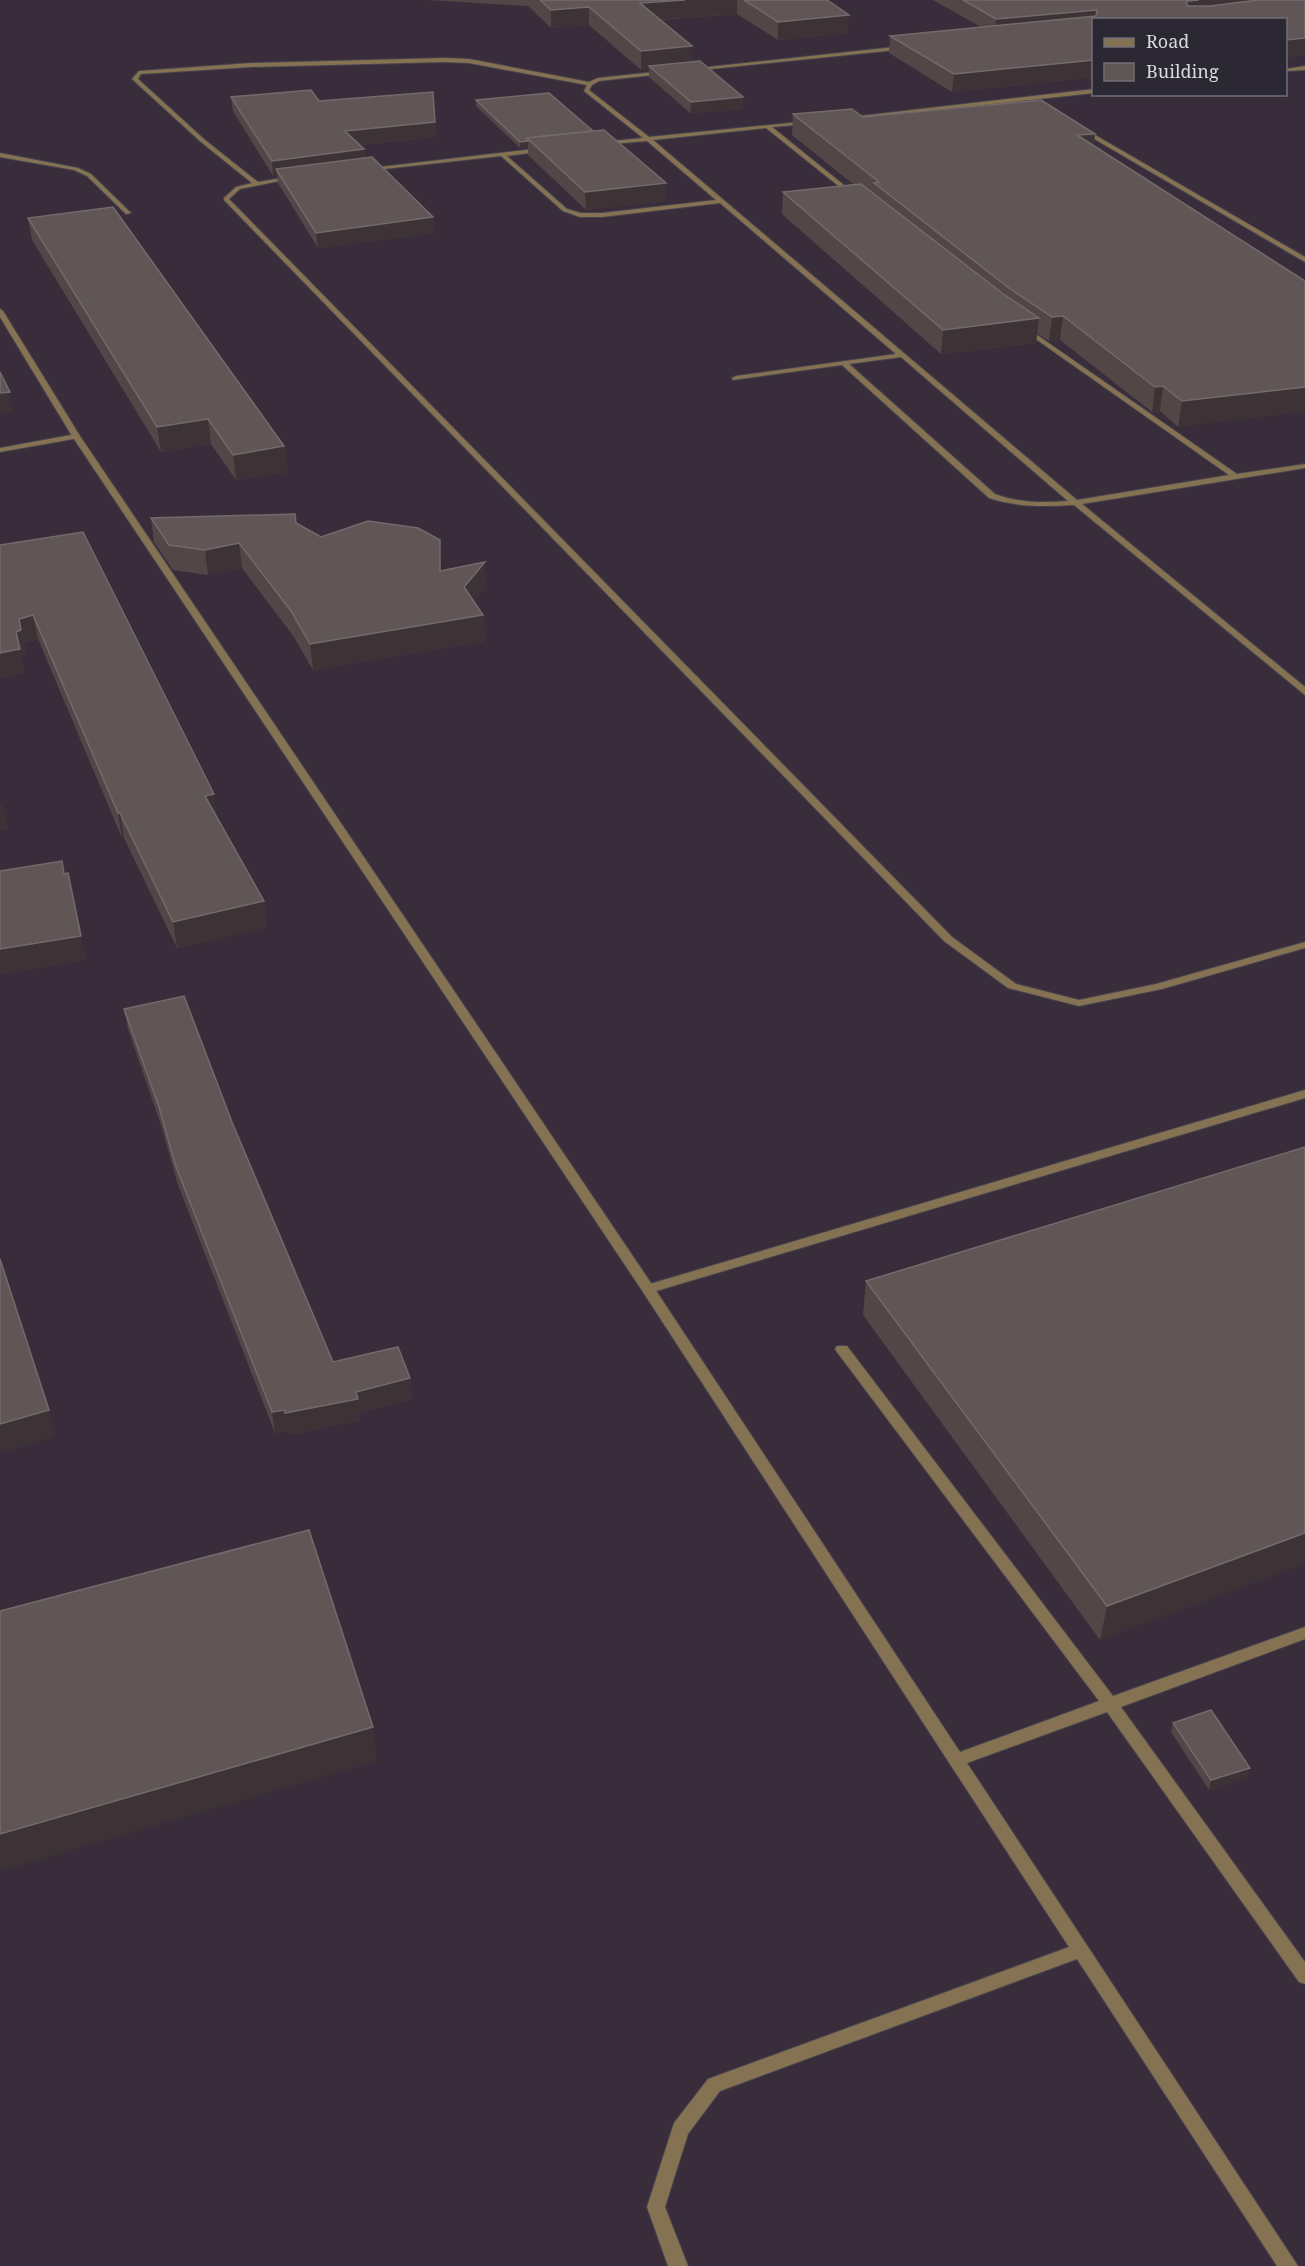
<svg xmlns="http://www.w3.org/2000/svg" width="1305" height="2266" viewBox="0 0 1305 2266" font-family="'Noto Serif',serif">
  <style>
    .industrial { fill: #3a2d3b; fill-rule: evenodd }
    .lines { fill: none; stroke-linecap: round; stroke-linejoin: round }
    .lane-casing { stroke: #47444f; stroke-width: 2 }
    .street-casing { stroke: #47444f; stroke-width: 2 }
    .lane { fill: #847252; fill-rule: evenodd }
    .street { fill: #847252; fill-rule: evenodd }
    .wall { fill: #534646 }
    .shaded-wall { fill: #3d3337 }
    .building { fill: #615656; stroke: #746a6c; stroke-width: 1.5 }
  </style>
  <rect width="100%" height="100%" fill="#2b2833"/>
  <path class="industrial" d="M0,0H1305V2266H0ZM1094,20H1286V94H1094Z"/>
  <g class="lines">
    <g class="lane-casing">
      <g id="lane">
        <polygon points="904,46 906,49 692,71 689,69"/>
        <path d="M444,58L469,59L589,82L598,78L664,71L662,74L599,81L592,85L589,90L649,137L810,121L808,124L772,127L855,194V196H851L766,128L653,140L1077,500L1229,475L1023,330V328H1027L1237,474L1305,464V468L1082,504L1305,687V695L1074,505C1044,507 1017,507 989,498L842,365L733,380L732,378L736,376L896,354L720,203L602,217H580L563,211L501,156L366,171L363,169L543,148L545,151L507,156L567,209L581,213H602L716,200L647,141L600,145L602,142L643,138L584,91L587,85L469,63L444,62L251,67L141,74L138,79L205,140L258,182L294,176V178L240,189L229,199L952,937L1016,984L1079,1000L1156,984L1305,942V948L1162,989L1079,1006L1008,988L944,941L224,200V198L236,187L252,183L201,142L132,79L139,71L251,63ZM901,357L1068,501C1043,503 1019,503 995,494L849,364Z"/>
        <polygon points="1305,66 1305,70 1286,71 1286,69"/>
        <polygon points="1094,89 1094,93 846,120 843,118"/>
        <polygon points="1079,128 1083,128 1305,257 1305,262 1079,130"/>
        <polygon points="0,153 78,168 91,174 131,213 126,214 87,176 74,170 0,157"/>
        <polygon points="0,309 3,311 80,436 653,1286 960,1752 1099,1701 837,1352 835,1349 837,1346 847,1346 1113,1696 1305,1627 1305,1639 1121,1707 1305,1962 1305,1984 1299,1982 1107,1712 967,1763 1298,2266 1277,2266 1077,1959 720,2091 688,2134 665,2207 688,2266 668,2266 647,2207 674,2123 708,2079 1069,1947 643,1292 72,436 0,317"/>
      </g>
    </g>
    <g class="street-casing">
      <g id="street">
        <polygon points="76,434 79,434 79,438 0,452 0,448"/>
        <polygon points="1305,1090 1305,1098 653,1292 643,1292 642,1289 643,1286"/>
      </g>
    </g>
    <use href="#lane" class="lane"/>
    <use href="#street" class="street"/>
  </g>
  <g class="wall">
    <polygon points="427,0 827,0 848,33 778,40 737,14 660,20 691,62 743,109 690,113 649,77 649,69 641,70 589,25 551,28 528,6"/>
    <polygon points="933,0 1305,0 1305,55 1286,57 1286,20 1094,20 1094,77 952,92 889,53 890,36 981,27"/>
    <polygon points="231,97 319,101 435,122 436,137 359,145 364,149 365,158 433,217 434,233 318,248 278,183 277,176 273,176 233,111"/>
    <polygon points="476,100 593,131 666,183 666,201 586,210 528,155 528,147 520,148 476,106"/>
    <polygon points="793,114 863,117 1095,134 1093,146 1305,281 1178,427 1160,411 1152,412 1060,340 1049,341 1037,333 1036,343 941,354 782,214 783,192 853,184 792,135"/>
    <polygon points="28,218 284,446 287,472 236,480 211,444 161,452 32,240"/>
    <polygon points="151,518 296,523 321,537 441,564 441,570 486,586 474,601 483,615 485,641 313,670 294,637 242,568 208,575 173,570 154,542"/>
    <polygon points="0,545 217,816 264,901 267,927 177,948 124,838 122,838 38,639 24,643 26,654 21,655 24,673 0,678"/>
    <polygon points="124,1009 232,1122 333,1362 410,1378 412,1399 359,1413 360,1420 289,1435 288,1431 275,1433 178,1185 162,1128 128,1029"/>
    <polygon points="1305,1147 1100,1640 863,1315 866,1281"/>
    <polygon points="1173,1723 1247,1777 1209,1790 1171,1732"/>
  </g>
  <g class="shaded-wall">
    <polygon points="685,0 737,0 737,14 640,21 640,3"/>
    <polygon points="1199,0 1305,0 1184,20 1186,3 1188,1"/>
    <polygon points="589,7 589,25 551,28 551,10"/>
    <polygon points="1097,10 1096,20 995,35 996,19"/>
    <polygon points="849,15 848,33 778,40 778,22"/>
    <polygon points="1305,38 1305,55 1286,57 1286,40"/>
    <polygon points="692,46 691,65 649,66 649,69 641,70 641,51"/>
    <polygon points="1094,60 1094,77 952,92 954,74"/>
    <polygon points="743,97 743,109 690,113 691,102"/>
    <polygon points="435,122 436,137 347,146 345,131"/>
    <polygon points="1095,134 1092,155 1077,135"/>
    <polygon points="528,141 528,147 520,148 520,142"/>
    <polygon points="364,149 365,164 276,169 277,176 273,176 272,161"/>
    <polygon points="666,183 666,201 586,210 585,192"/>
    <polygon points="433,217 434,233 318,248 316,233"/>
    <polygon points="1063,316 1060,340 1049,341 1052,317"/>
    <polygon points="1039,318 1036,343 941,354 943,330"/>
    <polygon points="1305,378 1305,412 1178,427 1182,401"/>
    <polygon points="1163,386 1160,411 1152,412 1155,387"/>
    <polygon points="10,392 13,412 0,414 0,393"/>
    <polygon points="208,419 211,444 161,452 157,427"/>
    <polygon points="284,446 287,472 236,480 233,455"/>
    <polygon points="440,540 441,564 441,595 440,571"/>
    <polygon points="239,543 242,568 208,575 205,550"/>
    <polygon points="485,562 486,586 466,612 464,587"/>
    <polygon points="33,615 38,639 24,643 26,654 21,655 24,673 0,678 0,653 16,632 19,619"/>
    <polygon points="483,615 485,641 313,670 310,644"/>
    <polygon points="214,794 217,819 205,796"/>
    <polygon points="0,805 3,805 8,829 0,831"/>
    <polygon points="118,813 120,813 124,838 122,838"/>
    <polygon points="264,901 267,927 177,948 173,922"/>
    <polygon points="81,936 86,960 0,975 0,949"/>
    <polygon points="410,1378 412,1399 359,1413 360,1420 289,1435 285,1413 356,1392"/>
    <polygon points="49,1410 55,1437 0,1453 0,1424"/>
    <polygon points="285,1410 288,1431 275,1433 272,1412"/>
    <polygon points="1305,1533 1305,1564 1100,1640 1107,1606"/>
    <polygon points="373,1727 377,1761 0,1871 0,1834"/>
    <polygon points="1250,1768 1247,1777 1209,1790 1211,1780"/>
  </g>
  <g class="building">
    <polygon points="540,0 685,0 640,3 692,46 641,51 589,7 551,10"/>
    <polygon points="744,0 827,0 849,15 778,22"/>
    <polygon points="963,0 1199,0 1188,1 1186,3 1188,6 1210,6 1258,0 1305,0 1305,38 1286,40 1286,20 1094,20 1094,60 954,74 890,36 1096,16 1097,10 996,19"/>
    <polygon points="700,61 743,97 691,102 649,66"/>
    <polygon points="311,90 319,101 433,92 435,122 345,131 364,149 272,161 231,97"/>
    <polygon points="549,93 593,131 527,138 528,141 520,142 476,100"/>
    <polygon points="1041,100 1095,134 1077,135 1305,281 1305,387 1182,401 1163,386 1155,387 1063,316 1052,317 1009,288 874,183 879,182 793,114 852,109 863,117"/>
    <polygon points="604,130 666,183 585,192 527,138"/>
    <polygon points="372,157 433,217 316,233 276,169"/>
    <polygon points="861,184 1002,293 1039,318 943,330 783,192"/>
    <polygon points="113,207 284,446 233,455 208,419 157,427 28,218"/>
    <polygon points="0,372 10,392 0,393"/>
    <polygon points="295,514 296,523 321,537 368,521 418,528 440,540 440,571 485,562 464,587 483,615 310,644 291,611 239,543 205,550 169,545 151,518"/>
    <polygon points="83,532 214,794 205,796 264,901 173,922 120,813 118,813 33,615 19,619 21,630 16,632 20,649 0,653 0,545"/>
    <polygon points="62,861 64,874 68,873 81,936 0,949 0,871"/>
    <polygon points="184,996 232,1122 333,1362 398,1347 410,1378 356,1392 358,1399 285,1413 285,1410 272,1412 175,1164 159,1107 124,1009"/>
    <polygon points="1305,1147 1305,1533 1107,1606 866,1281"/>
    <polygon points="0,1259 49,1410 0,1424"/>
    <polygon points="309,1530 373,1727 0,1834 0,1611"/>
    <polygon points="1211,1710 1250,1768 1211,1780 1173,1723"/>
  </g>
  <rect x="1092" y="18" width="195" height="78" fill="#2b2833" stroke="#716e78" stroke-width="1.5"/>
  <rect x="1104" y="38" width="30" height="9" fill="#847252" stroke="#716e78" stroke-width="1.5"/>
  <text x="1146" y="48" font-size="18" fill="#d9d8df">Road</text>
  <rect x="1104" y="63" width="30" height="18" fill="#615656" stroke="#716e78" stroke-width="1.5"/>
  <text x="1146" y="78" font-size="18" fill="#d9d8df">Building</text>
</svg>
